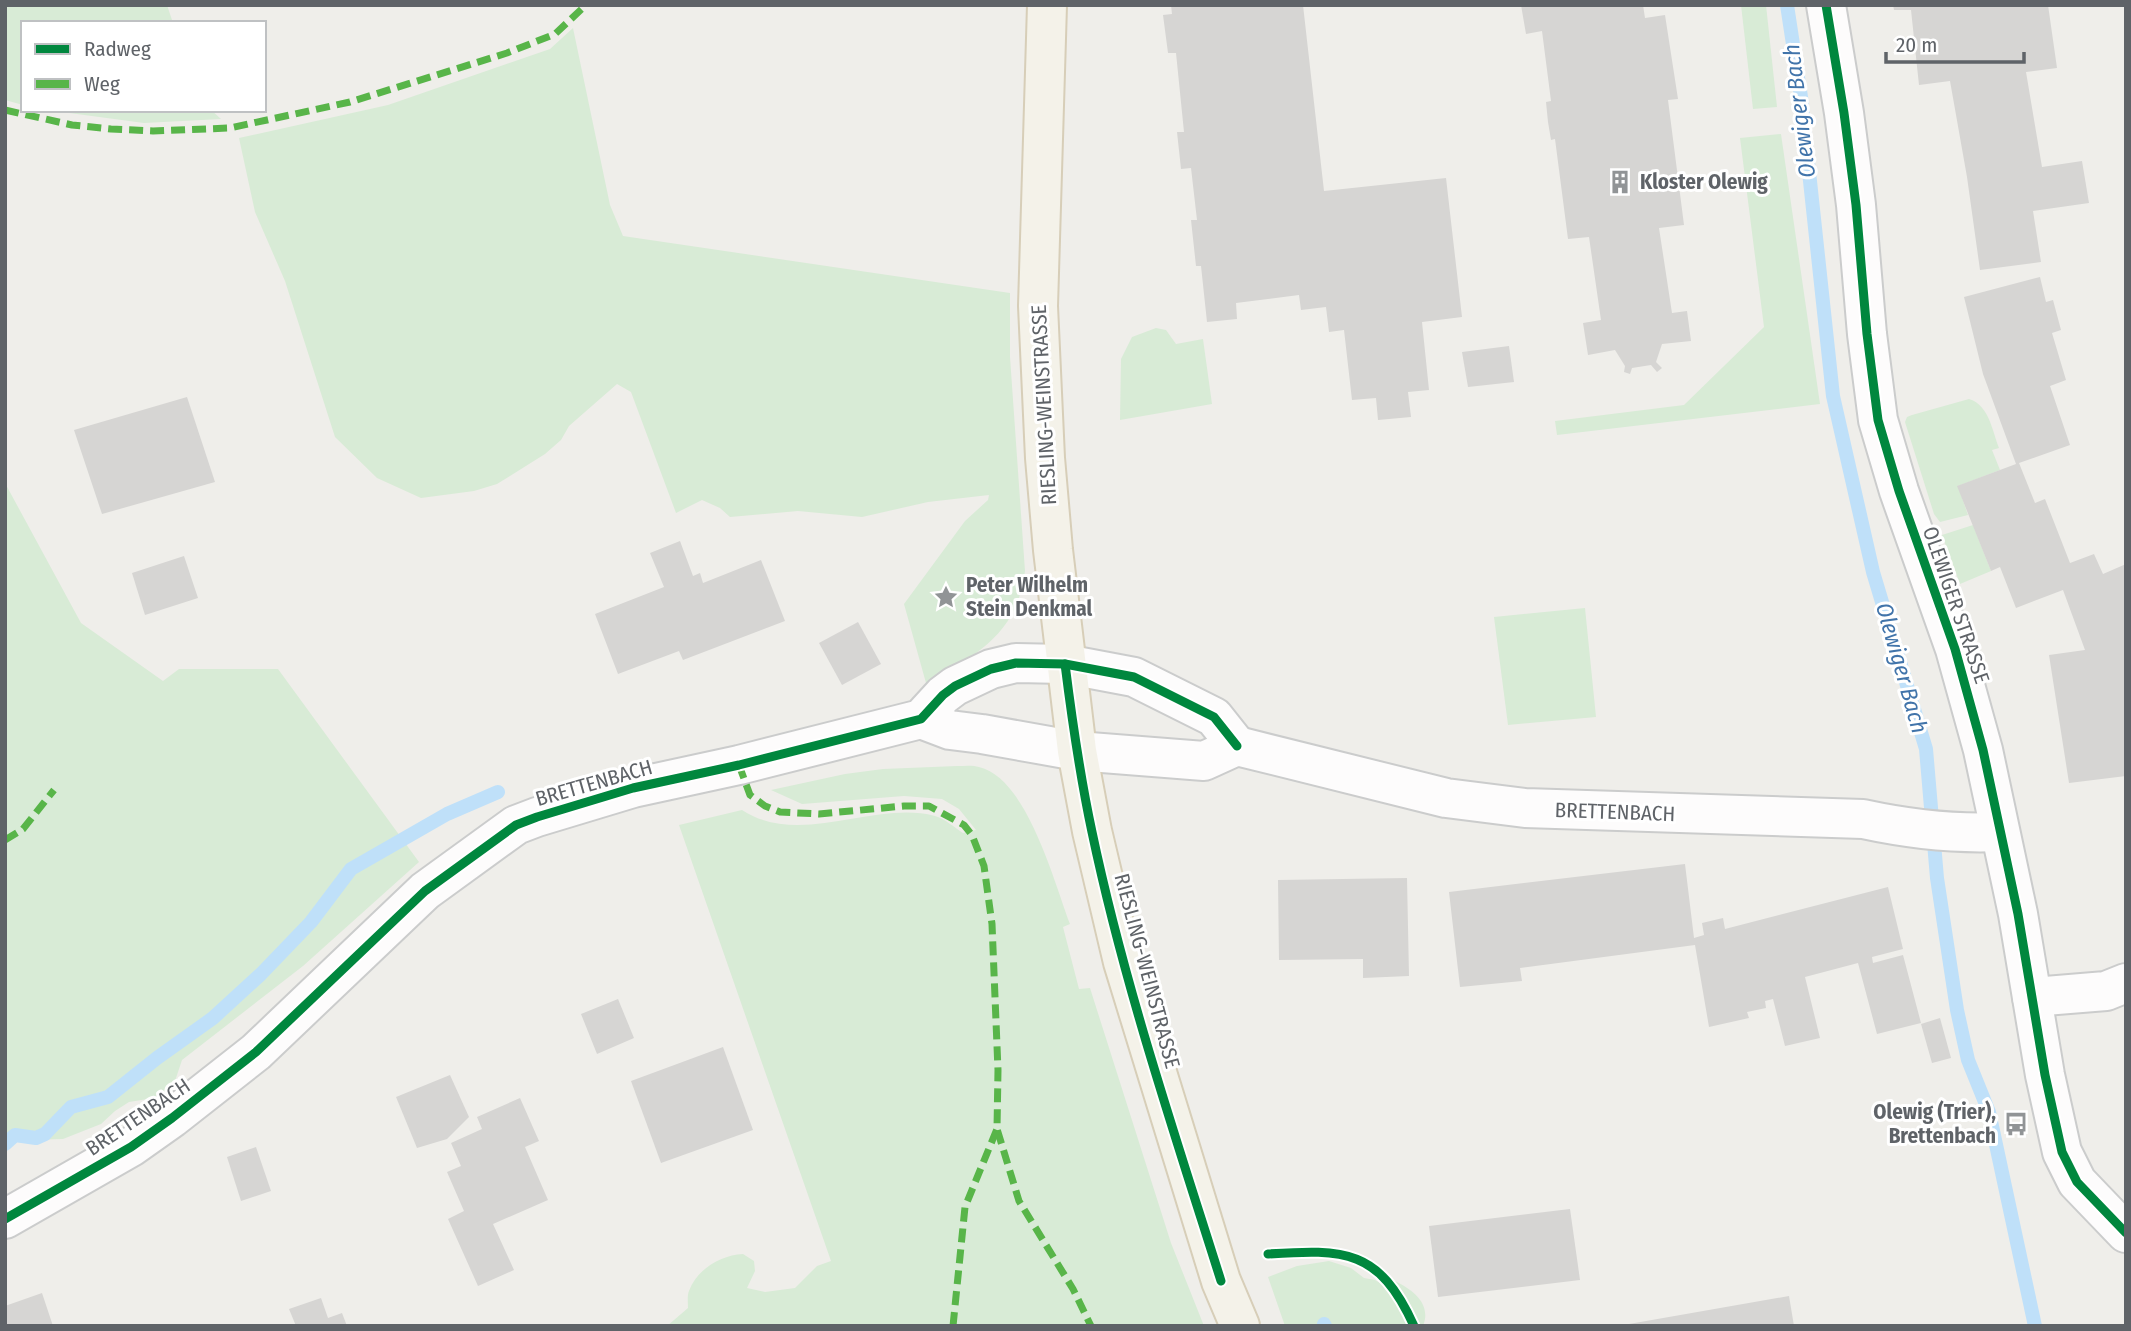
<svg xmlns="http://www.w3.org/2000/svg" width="2131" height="1331" viewBox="0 0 2131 1331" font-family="'Fira Sans Condensed',sans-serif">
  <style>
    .green { fill: #d8ebd6 }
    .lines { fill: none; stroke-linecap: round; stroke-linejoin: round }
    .stream { stroke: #bfe0f9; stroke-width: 14 }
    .building { fill: #d6d5d3 }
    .minor-casing { stroke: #cbcccc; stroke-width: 42 }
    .major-casing { stroke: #d7ceb8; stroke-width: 42 }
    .minor { stroke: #fdfcfc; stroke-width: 38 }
    .major { stroke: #f4f2e9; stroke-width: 38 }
    .quiet { stroke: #58b549; stroke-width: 7; stroke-dasharray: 14 7; stroke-linecap: butt }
    .cycleway-casing { stroke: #fff; stroke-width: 13 }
    .cycleway { stroke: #00873e; stroke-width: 9 }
    .labels { text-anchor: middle; stroke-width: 6; stroke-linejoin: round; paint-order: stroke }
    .poi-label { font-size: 21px; font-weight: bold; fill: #5f6368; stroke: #fff; text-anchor: start }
    .street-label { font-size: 21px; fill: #5f6368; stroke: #fff }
    .water-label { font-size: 23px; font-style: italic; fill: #4174aa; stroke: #fff }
  </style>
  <rect width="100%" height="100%" fill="#efeeea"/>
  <g class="green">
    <polygon points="5,5 167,5 173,23 23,23 23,105 5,100"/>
    <polygon points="1741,5 1766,5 1777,107 1753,109"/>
    <path d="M573,28L610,205L623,236L1010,293V357L1025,571C1017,634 977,655 926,683L904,604L965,521L988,500L989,495L928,502L862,517L798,511L730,517L720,508L702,500L676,513L631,392L617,384L569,426L561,440L545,454L497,484L474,491L421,498L377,478L335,437L285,281L255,212L239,138L388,105L550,49Z"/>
    <polygon points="47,110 211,110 221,119 144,123"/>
    <polygon points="1781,134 1820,404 1557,435 1555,421 1684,405 1764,327 1740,138"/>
    <polygon points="1156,328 1166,330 1176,344 1203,339 1212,404 1120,420 1121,359 1132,337"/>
    <path d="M1969,399C1989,405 1992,430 1999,448L1992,450L2000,470L1958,486L1968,515L1940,522L1934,514L1905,422L1907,417L1912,415Z"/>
    <polygon points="5,483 81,623 163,681 179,669 278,669 419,862 303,966 182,1060 172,1090 154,1098 129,1102 115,1111 101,1124 63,1139 28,1140 5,1132"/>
    <polygon points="1973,525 1991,571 1960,584 1942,535"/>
    <polygon points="1585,608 1596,717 1508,725 1494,617"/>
    <path d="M957,766C964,766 973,765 979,767C1027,778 1054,882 1070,924L1063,927L1079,989L1090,988L1171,1243L1204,1326H667L688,1308C688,1303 687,1295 689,1291C697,1269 721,1255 743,1254L754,1261L755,1271L747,1288L765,1292L795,1288L817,1266L831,1261L679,825L742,810C800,848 874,800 935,816C945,819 954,827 963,833L976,830L959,809L942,799L904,796L802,804L771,790L845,774L883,769Z"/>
    <path d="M1329,1261L1351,1268L1364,1278L1375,1280L1385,1286L1395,1281C1413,1290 1432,1304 1423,1326H1285L1268,1277L1297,1266Z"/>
  </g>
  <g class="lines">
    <g class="stream">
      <polyline points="1787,5 1801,97 1833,396 1873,572 1926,749 1937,878 1957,1010 1968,1060 1989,1112 2035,1326"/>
      <polyline points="5,1144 15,1135 36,1138 45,1134 71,1107 108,1097 157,1058 213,1018 261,974 311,922 351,869 447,814 498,792"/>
      <polyline points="1324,1324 1325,1326"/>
    </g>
  </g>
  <g class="building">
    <polygon points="1171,5 1303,5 1324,191 1446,178 1462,317 1422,322 1429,390 1408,392 1411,417 1378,420 1376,398 1352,400 1344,330 1329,332 1326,307 1301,310 1299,295 1236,303 1237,319 1207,322 1201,266 1196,266 1191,220 1197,220 1191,168 1181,169 1177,132 1184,132 1176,53 1168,53 1163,15 1172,14"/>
    <polygon points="1521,5 1643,5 1645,18 1665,15 1678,99 1668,100 1684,225 1659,228 1672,313 1687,311 1691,341 1662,344 1656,362 1662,368 1657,372 1651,365 1632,368 1630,374 1624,372 1625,366 1615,350 1588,355 1583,323 1601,320 1589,237 1568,239 1555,139 1551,140 1548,122 1546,102 1551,101 1542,31 1526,34"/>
    <polygon points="1893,5 2048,5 2057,68 2026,72 2042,167 2082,161 2089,203 2033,211 2041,262 1980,270 1967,177 1950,81 1919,85 1911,10 1894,10"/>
    <polygon points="2040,277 2046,302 2053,300 2061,330 2052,333 2066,380 2050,386 2070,445 2019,463 2035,503 2045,499 2070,563 2094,554 2103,574 2126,564 2126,776 2069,783 2049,655 2085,650 2063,590 2016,608 2000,567 1991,571 1957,486 2016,464 1983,374 1964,297"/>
    <polygon points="1509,346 1514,382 1468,387 1462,352"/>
    <polygon points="187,397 215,482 102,514 74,430"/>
    <polygon points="680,541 693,576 700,573 703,583 761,560 785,621 683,660 679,651 618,674 595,614 664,587 650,553"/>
    <polygon points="184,556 198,598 145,615 132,573"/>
    <polygon points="858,622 881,664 842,685 819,643"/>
    <polygon points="1685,864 1694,938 1704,935 1702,923 1723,918 1725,929 1888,887 1903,949 1872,957 1873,963 1903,955 1921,1023 1877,1034 1858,963 1805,977 1820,1038 1785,1046 1773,999 1765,1001 1766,1008 1747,1012 1749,1018 1709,1027 1695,945 1520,968 1522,981 1460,987 1449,892"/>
    <polygon points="1407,878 1409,976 1363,978 1363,959 1279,960 1278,880"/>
    <polygon points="618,999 634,1038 597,1054 581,1014"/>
    <polygon points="1940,1018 1951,1058 1932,1063 1921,1024"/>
    <polygon points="723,1047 753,1130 661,1163 631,1081"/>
    <polygon points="450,1075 469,1117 447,1139 417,1148 396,1097"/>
    <polygon points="520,1098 539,1141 525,1147 548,1200 493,1224 514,1270 478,1286 448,1219 464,1211 447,1172 461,1166 451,1143 482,1129 477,1117"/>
    <polygon points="256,1147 271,1191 241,1201 227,1157"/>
    <polygon points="1570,1209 1580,1280 1438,1297 1429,1226"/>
    <polygon points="42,1293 53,1326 5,1326 5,1306"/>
    <polygon points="1789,1296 1794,1326 1630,1326 1629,1324"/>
    <polygon points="321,1298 328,1318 342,1313 347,1326 296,1326 289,1309"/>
  </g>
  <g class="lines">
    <g class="minor-casing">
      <g id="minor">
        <polyline points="1826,5 1844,113 1856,205 1867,334 1878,420 1899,491 1955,649 1983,750 2018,914 2045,1075 2062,1152 2077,1182 2126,1233"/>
        <path d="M921,719L950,730L982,734L1077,751L1204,761L1237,746L1446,798L1525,808L1863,819C1909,829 1952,834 1999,832"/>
        <polyline points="2032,997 2106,991 2126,983"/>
        <polyline points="5,1219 131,1147 172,1118 256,1052 425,891 516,825 537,817 633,788 739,765 921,719 943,695 955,686 991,669 1016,663 1065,664 1134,677 1214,717 1237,746"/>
      </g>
    </g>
    <g class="major-casing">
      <polyline id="major" points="1047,5 1038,306 1045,458 1053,550 1077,751 1092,831 1123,962 1221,1281 1240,1326"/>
    </g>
    <use href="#minor" class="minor"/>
    <use href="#major" class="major"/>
    <g class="quiet">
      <polyline points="5,110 72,125 111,129 153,131 230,128 350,102 507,53 555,34 586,5"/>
      <polyline points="739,765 750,795 765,806 780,812 819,814 904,806 929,806 964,825 972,835 984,866 992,924 998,1070 997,1129 1019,1201 1073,1289 1091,1326"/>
      <polyline points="5,840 23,829 54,790"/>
      <polyline points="953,1326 965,1207 997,1129"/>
    </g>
    <g class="cycleway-casing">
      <g id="cycleway">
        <polyline points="1826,5 1844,113 1856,205 1867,334 1878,420 1899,491 1955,649 1983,750 2018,914 2045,1075 2062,1152 2077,1182 2126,1233"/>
        <path d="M1065,664C1072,720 1080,776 1092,832C1124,984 1174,1132 1221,1281"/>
        <polyline points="5,1219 131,1147 172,1118 256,1052 425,891 516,825 537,817 633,788 739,765 921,719 943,695 955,686 991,669 1016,663 1065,664 1134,677 1214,717 1237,746"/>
        <path d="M1268,1254C1345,1249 1379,1249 1414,1326"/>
      </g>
    </g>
    <use href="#cycleway" class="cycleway"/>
  </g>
  <defs>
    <g id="building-bare" transform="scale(1.89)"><path d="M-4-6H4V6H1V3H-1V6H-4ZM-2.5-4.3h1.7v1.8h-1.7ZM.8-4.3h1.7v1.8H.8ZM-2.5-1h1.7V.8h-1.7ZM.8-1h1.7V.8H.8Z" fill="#919496" stroke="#fff" stroke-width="2.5" paint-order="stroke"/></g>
    <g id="sight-bare" transform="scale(1.89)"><path d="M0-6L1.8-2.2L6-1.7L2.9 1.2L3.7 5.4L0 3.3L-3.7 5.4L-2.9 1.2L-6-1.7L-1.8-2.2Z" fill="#919496" stroke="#fff" stroke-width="2.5" paint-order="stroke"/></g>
    <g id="bus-bare" transform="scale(1.89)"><path d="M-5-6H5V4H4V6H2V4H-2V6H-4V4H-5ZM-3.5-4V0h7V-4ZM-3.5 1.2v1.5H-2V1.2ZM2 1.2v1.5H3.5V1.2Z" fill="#919496" stroke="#fff" stroke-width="2.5" paint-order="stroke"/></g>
  </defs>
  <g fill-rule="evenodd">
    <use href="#building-bare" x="1620" y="182"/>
    <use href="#sight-bare" x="946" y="597"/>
    <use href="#bus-bare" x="2016" y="1124"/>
  </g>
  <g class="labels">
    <g class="poi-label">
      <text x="1640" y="189">Kloster Olewig</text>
      <text x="966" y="592">Peter Wilhelm<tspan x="966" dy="24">Stein Denkmal</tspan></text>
      <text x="1996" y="1119" text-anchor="end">Olewig (Trier),<tspan x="1996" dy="24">Brettenbach</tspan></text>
    </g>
    <g class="street-label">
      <text transform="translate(1044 405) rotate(-93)" y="7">RIESLING-WEINSTRASSE</text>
      <text transform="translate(1956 605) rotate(71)" y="7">OLEWIGER STRASSE</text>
      <text transform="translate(594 783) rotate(-16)" y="7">BRETTENBACH</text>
      <text transform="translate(1615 812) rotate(2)" y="7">BRETTENBACH</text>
      <text transform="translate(1147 971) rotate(75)" y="7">RIESLING-WEINSTRASSE</text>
      <text transform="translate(138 1117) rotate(-34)" y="7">BRETTENBACH</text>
    </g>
    <g class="water-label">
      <text transform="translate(1799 111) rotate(-97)" y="8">Olewiger Bach</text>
      <text transform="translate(1902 668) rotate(74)" y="8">Olewiger Bach</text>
    </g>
  </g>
  <rect width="2131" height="1331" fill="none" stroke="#5f6368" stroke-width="14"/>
  <rect x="21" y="21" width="245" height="91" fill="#ffffff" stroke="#bfc1c3" stroke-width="2"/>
  <rect x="35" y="44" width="35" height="10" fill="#00873e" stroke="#bfc1c3" stroke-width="2"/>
  <text x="84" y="56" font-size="21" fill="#5f6368">Radweg</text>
  <rect x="35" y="79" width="35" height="10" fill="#58b549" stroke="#bfc1c3" stroke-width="2"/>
  <text x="84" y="91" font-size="21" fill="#5f6368">Weg</text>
  <path d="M1886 52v10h138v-10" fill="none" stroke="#5f6368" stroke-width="3.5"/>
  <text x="1896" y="52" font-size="21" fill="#5f6368" stroke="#ffffff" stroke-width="5" paint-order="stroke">20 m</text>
</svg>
